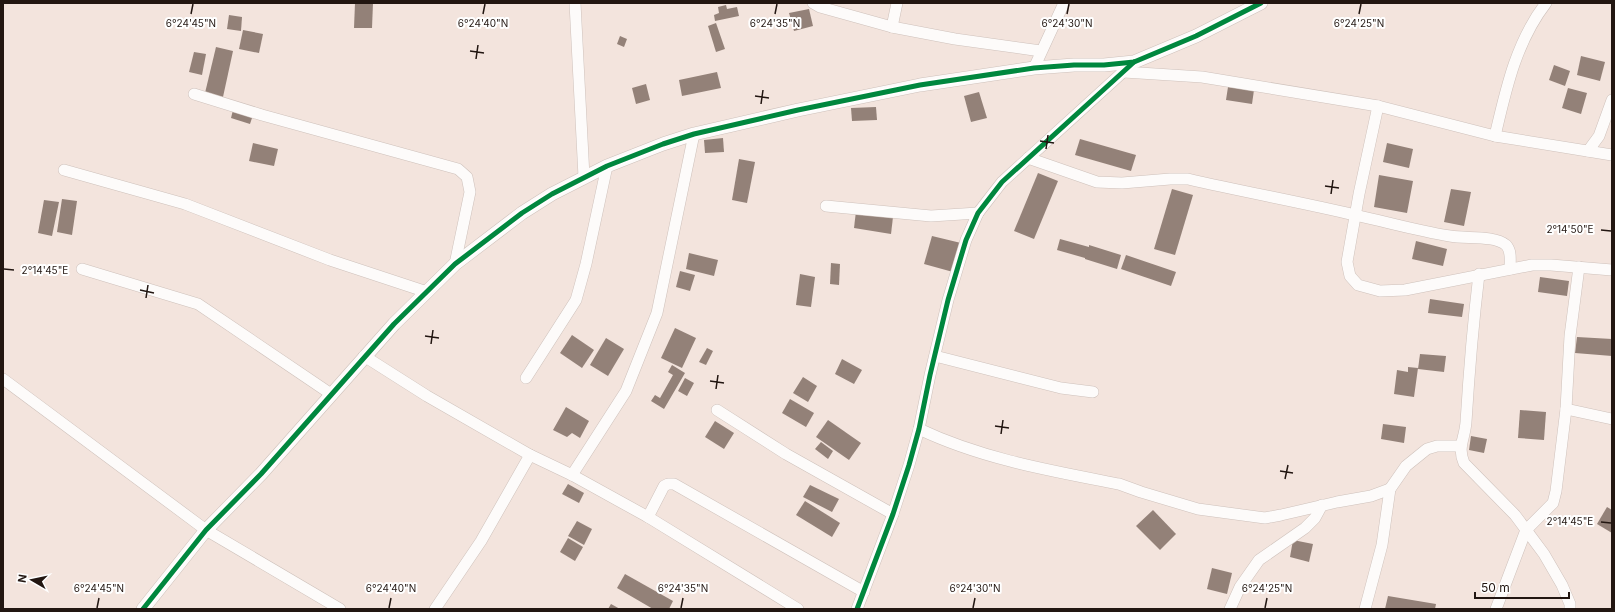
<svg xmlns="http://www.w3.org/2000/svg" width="1615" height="612" viewBox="0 0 1615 612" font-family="Inter,sans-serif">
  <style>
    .building { fill: #938178 }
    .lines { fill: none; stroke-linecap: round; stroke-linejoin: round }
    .minor-casing { stroke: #cec1bb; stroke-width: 12 }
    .tertiary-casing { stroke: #cec1bb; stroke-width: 14 }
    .minor { stroke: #fdfbfa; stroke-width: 11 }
    .tertiary { stroke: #fdfbfa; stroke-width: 13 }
    .cycleway-casing { stroke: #fff; stroke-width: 8 }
    .cycleway { stroke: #00873e; stroke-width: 5 }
    .ticks { fill: none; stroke: #221611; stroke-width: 1.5 }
    .ticks-label { font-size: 10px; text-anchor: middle; fill: #221611; stroke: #fff; stroke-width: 4; stroke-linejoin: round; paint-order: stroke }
  </style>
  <rect width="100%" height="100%" fill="#f3e4dd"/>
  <g class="building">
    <polygon points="355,3 373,3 372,28 354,28"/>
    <polygon points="726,5 727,9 737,7 739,16 715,21 714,15 719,13 718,7"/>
    <polygon points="809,9 813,26 794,31 789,13"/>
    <polygon points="229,15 242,17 241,31 227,29"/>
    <polygon points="716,23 725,49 716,52 708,26"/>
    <polygon points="243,30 263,34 259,53 239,49"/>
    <polygon points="620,36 627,39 624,47 617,44"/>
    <polygon points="216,47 233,51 223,97 205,93"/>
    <polygon points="194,52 206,54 202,75 189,72"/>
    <polygon points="1581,56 1605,62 1600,81 1577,75"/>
    <polygon points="1554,65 1570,71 1565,86 1549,80"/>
    <polygon points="717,72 721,88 682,96 679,80"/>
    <polygon points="646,84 650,100 636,104 632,88"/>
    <polygon points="1228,87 1254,90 1252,104 1226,100"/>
    <polygon points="1568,88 1587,93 1581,114 1562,108"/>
    <polygon points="979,92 987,118 971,122 964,96"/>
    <polygon points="876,107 877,120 852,121 851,108"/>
    <polygon points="233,110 253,115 250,124 231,118"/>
    <polygon points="723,138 724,152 705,153 704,140"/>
    <polygon points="1080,139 1136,155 1131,171 1075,155"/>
    <polygon points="253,143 278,149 274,166 249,161"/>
    <polygon points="1387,143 1413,149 1409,168 1383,162"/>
    <polygon points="739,159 755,162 747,203 732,200"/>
    <polygon points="1038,173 1058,181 1034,239 1014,231"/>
    <polygon points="1379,175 1413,181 1407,213 1374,207"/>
    <polygon points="1172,189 1193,195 1175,255 1154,249"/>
    <polygon points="1451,189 1471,192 1464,226 1444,222"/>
    <polygon points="62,199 77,201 72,235 57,232"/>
    <polygon points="44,200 59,202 52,236 38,233"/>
    <polygon points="856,211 893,217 891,234 854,228"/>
    <polygon points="932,236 961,243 953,272 924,264"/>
    <polygon points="1060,239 1089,247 1089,245 1121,255 1117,269 1085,259 1085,258 1057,250"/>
    <polygon points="1416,241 1447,249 1443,266 1412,259"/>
    <polygon points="689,253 718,260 714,276 686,269"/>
    <polygon points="1126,255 1176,272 1171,286 1121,269"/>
    <polygon points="831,263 840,264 839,285 830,284"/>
    <polygon points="680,271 695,275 690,291 676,287"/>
    <polygon points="800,274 815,277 811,307 796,305"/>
    <polygon points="1540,277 1569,281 1567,296 1538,292"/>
    <polygon points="1430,299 1464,304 1462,317 1428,313"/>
    <polygon points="675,328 696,338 682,368 661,358"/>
    <polygon points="572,335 594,350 582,368 560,353"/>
    <polygon points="1577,337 1612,339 1612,356 1575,353"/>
    <polygon points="606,338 624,349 608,376 590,365"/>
    <polygon points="707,348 713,351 706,365 699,362"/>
    <polygon points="1420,354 1446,356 1444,372 1418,369"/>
    <polygon points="842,359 862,370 854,384 835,374"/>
    <polygon points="672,365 685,373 664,409 651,401 655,395 660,398 673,375 668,372"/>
    <polygon points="1408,367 1418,368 1414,397 1394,394 1397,370 1408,372"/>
    <polygon points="803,377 817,386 808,402 793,393"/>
    <polygon points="685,378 694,383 687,396 678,391"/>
    <polygon points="790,399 814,413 806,427 782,413"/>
    <polygon points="566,407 589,421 580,438 572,433 567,437 553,430"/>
    <polygon points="1520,410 1546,412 1544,440 1518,438"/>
    <polygon points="828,420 861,443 849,460 816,437"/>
    <polygon points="715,421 734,433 724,449 705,437"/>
    <polygon points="1383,424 1406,427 1404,443 1381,439"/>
    <polygon points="1471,436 1487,439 1484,453 1469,450"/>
    <polygon points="821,442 833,451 828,459 815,449"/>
    <polygon points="568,484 584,493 579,503 562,494"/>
    <polygon points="810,485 839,499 832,512 803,497"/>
    <polygon points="805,501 840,523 832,537 796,515"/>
    <polygon points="1607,507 1612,510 1612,533 1597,524"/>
    <polygon points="1153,510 1176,534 1160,550 1136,526"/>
    <polygon points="577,521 592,529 584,545 568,536"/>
    <polygon points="568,538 583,547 575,561 560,552"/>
    <polygon points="1293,540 1313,544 1309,562 1290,557"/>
    <polygon points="1212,568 1232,573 1227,594 1207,589"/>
    <polygon points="625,574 673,601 669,609 653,609 617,588"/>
    <polygon points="1388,596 1436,604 1435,609 1385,609"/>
    <polygon points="611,604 620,609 608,609"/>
  </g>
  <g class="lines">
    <g class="minor-casing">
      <g id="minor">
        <polyline points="575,3 584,177"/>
        <polyline points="813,3 820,7 892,27 955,39 1041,51"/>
        <polyline points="892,27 897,3"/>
        <polyline points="1034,68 1064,3"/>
        <polyline points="1124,72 1202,77 1378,106 1495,136 1612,155"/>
        <polyline points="194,94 262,115 458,169 467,177 470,192 455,264"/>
        <polyline points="1378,106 1359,194 1347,262 1350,276 1358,285 1380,291 1405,290 1532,265 1551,265 1612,270"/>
        <path d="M1495,136C1506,89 1516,42 1546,3"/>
        <polyline points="1588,151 1599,136 1612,100"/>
        <path d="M1028,158L1097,182L1122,183L1170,179H1188C1244,192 1300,202 1355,215C1387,222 1418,231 1450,236C1466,239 1494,235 1506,245C1512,251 1510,262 1510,269"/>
        <polyline points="64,170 185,204 330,260 427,292"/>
        <polyline points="826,206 931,216 978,213"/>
        <polyline points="82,269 198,304 331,394"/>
        <path d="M1479,274C1473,324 1469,373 1466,422C1465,438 1457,447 1464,463L1515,515L1544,554L1562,585L1570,604V609"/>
        <polyline points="364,356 427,396 530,455 572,475 648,517 798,609"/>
        <polyline points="935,356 1061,388 1093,392"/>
        <polyline points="526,378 576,300 586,264 607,166"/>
        <polyline points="3,379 206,530 340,609"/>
        <polyline points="1566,409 1612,419"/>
        <polyline points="717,410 786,454 893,514"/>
        <path d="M919,429C982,459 1052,471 1119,484L1141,492L1198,509L1265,518L1281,515L1337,502L1371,496L1390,489"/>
        <polyline points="572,475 626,391 657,313 694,134"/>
        <polyline points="648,517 664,486 668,484 674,484 864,592"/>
        <polyline points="435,609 481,541 530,455"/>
        <polyline points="857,609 893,514 909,465 919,429 930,375 948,300 966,240 978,213 1002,182 1134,62"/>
        <polyline points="1230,609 1240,587 1259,560 1305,528 1315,518 1322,505"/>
        <polyline points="1365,609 1382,545 1390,489 1406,466 1427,449 1437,446 1460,446"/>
        <polyline points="1496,609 1526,530 1553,503 1556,491 1566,409 1570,336 1579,267"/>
      </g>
    </g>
    <g class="tertiary-casing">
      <polyline id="tertiary" points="143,609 206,530 261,474 394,324 455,264 522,213 552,194 607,166 663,144 694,134 798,110 920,85 1034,68 1074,65 1104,65 1134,62 1196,36 1261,3"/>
    </g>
    <use href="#minor" class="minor"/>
    <use href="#tertiary" class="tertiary"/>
    <g class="cycleway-casing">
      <g id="cycleway">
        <polyline points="143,609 206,530 261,474 394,324 455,264 522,213 552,194 607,166 663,144 694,134 798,110 920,85 1034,68 1074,65 1104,65 1134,62 1196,36 1261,3"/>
        <polyline points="857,609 893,514 909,465 919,429 930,375 948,300 966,240 978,213 1002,182 1134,62"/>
      </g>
    </g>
    <use href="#cycleway" class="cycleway"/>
  </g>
  <path class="ticks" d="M191,14L193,4M483,14L485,4M775,14L777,4M1067,14L1069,4M1359,14L1361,4M470,51L484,53M476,59L478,45M755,96L769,98M761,104L763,90M1040,141L1054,143M1046,149L1048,135M1325,186L1339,188M1331,194L1333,180M1601,230L1611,231M4,269L14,270M140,290L154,293M146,298L148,285M425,336L439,338M431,344L433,330M710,381L724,383M716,389L718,375M995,426L1009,428M1001,434L1003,420M1280,471L1293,473M1285,479L1288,465M1601,522L1611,523M97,608L99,598M389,608L391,598M681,608L683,598M973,608L975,598M1265,608L1267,598"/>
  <g class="ticks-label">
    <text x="191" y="27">6°24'45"N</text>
    <text x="483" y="27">6°24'40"N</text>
    <text x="1067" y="27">6°24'30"N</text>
    <text x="775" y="27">6°24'35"N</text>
    <text x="1359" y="27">6°24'25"N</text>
    <text x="1570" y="233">2°14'50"E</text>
    <text x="45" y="274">2°14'45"E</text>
    <text x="1570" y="525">2°14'45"E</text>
    <text x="99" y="592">6°24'45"N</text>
    <text x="391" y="592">6°24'40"N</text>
    <text x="683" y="592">6°24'35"N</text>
    <text x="975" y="592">6°24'30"N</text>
    <text x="1267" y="592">6°24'25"N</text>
  </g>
  <rect width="1615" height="612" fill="none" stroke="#221611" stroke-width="8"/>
  <g transform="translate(32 580) rotate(279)" stroke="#ffffff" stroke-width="3" paint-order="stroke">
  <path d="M0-3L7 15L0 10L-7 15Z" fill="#221611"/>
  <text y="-6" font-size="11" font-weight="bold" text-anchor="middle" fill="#221611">N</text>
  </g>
  <path d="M1475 592v6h94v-6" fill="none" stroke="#221611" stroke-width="2"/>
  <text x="1481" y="592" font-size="12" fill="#221611" stroke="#ffffff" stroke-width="3" paint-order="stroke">50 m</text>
</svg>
